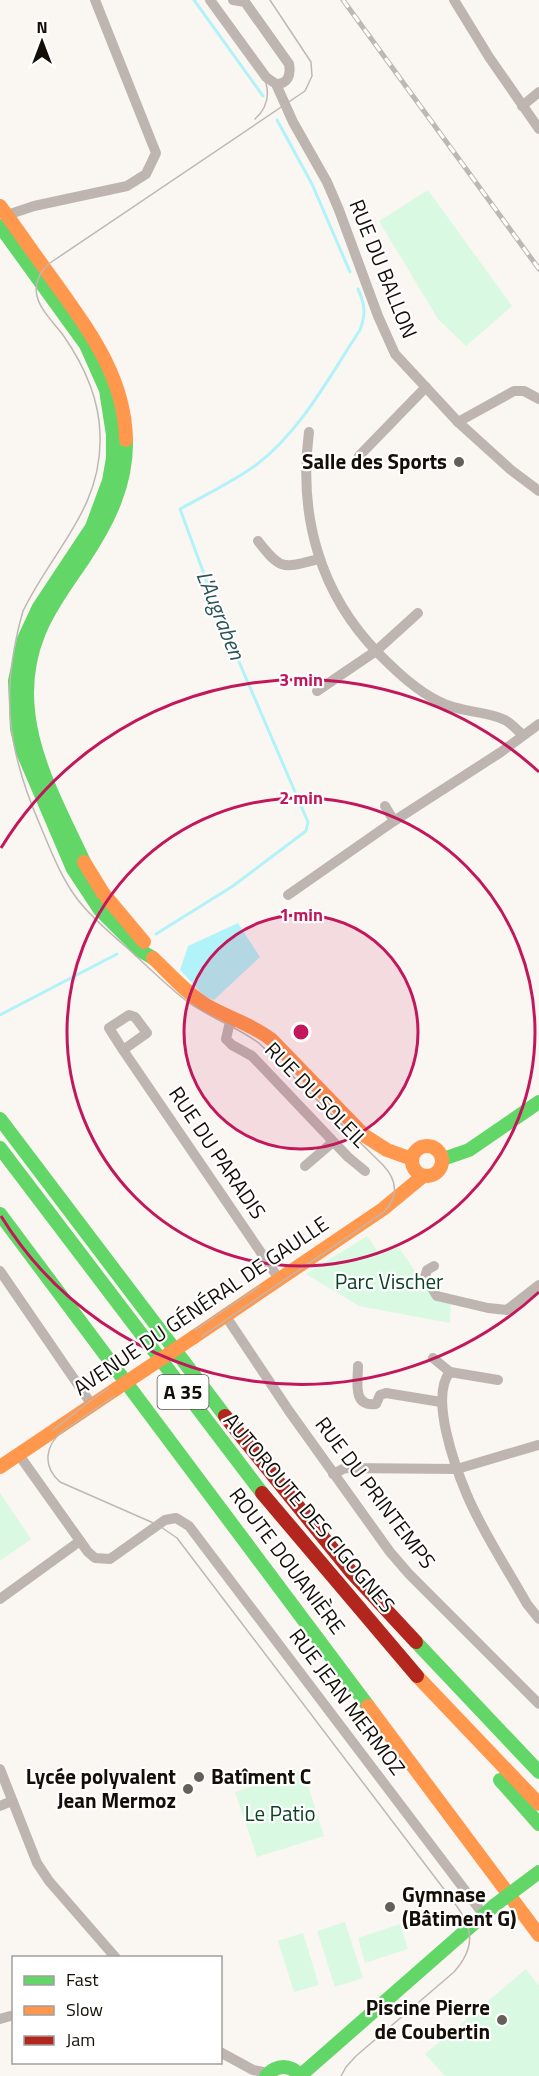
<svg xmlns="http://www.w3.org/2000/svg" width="539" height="2076" viewBox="0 0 539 2076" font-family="'Titillium Web',sans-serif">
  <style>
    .green { fill: #daf9e2 }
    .water { fill: #b1f3f8 }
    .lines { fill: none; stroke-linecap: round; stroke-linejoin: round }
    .stream { stroke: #b1f3f8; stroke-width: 3 }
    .street { stroke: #beb5b0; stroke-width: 10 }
    .fast { stroke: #63d668; stroke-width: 14 }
    .slow { stroke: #ff974d; stroke-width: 14 }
    .jam { stroke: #b3261e; stroke-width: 14 }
    .tram { stroke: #beb8b4; stroke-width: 1.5 }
    .rail-casing { stroke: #beb8b4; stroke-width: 5 }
    .rail { stroke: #fff; stroke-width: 3; stroke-dasharray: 9; stroke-linecap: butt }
    .fast-bridge { stroke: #63d668; stroke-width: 14 }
    .slow-bridge { stroke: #ff974d; stroke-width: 14 }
    .ring { fill: none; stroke: #c2185b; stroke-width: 3 }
    .poi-dot { fill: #645f59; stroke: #fff; stroke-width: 2 }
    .labels { text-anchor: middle; stroke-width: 4.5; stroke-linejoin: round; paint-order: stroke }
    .shield { fill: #fff; stroke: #5a5651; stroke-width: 1.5 }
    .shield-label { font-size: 20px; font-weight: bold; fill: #140e07 }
    .street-label { font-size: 21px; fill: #140e07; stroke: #fff }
    .poi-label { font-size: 21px; font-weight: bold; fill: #140e07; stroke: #fff; text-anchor: end }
    .park-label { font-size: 21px; fill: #0b4226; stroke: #fff }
    .water-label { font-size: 22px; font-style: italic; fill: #295458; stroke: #fff }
    .centre { fill: #c2185b; stroke: #fff; stroke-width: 3 }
    .ring-label { font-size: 18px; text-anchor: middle; font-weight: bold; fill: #c2185b; stroke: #fff; stroke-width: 4.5; stroke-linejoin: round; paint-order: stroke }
  </style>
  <rect width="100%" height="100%" fill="#faf6f2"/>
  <g class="green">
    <polygon points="428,190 512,306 466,346 438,319 379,221"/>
    <polygon points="367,1236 380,1255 397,1245 435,1300 451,1304 450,1323 359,1306 306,1274"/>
    <polygon points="0,1493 31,1539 0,1561"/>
    <polygon points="303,1770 324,1836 257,1857 235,1792"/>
    <polygon points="345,1922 363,1978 335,1987 317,1931"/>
    <polygon points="400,1924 408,1949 365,1963 358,1938"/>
    <polygon points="303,1933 319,1985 294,1992 278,1941"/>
    <polygon points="526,1969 539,1986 539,2076 445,2076 425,2054"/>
  </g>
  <polygon class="water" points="238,923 260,957 214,1000 205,997 180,970 188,946"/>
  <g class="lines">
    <g class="stream">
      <polyline points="194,0 263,96"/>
      <polyline points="277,120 312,184 350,272"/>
      <path d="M156,934L233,886L306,831L308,822L221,620L180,509C205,495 233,482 256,465C301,431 329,377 360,330C366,314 365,304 358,289"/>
      <polyline points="0,1015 117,954"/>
    </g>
    <g class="street">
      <polyline points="210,0 266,77 276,84 293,122 327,182 339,210 378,316 395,354 458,422 511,470 539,491"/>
      <path d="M233,0L245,2L289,64C291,75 288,84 276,84"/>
      <polyline points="454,0 489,57 539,129"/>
      <polyline points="522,106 539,92"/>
      <polyline points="7,215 34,206 127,186 146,174 156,153 95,0"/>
      <polyline points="458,422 514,391 524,391 539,399"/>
      <path d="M309,432C298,516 320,594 379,654C397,672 417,691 440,702C460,713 485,710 505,720C512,724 517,730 523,735"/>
      <polyline points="359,456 426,387"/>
      <path d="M258,541C281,571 283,568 319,559"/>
      <polyline points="317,691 376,651 418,613"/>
      <polyline points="385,806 394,821"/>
      <polyline points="288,895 394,821 501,752 539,724"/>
      <polyline points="234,1020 229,1026 226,1039 232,1045 252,1056 348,1157 365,1171"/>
      <polyline points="123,1050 147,1033 135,1017 129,1015 109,1028 123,1050 279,1279"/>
      <polyline points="305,1166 333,1142"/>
      <polyline points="434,1266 427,1270 425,1277 437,1296 488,1308 507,1310 539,1285"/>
      <polyline points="0,1271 92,1405"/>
      <polyline points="225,1315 289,1411 390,1552 409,1574 539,1704"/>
      <polyline points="433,1358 450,1372"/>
      <path d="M358,1366C358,1382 352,1407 376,1404L380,1395L386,1393L441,1402"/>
      <path d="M498,1380L450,1372C429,1397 456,1469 467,1495C482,1531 508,1570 527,1604L539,1619"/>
      <polyline points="19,1455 88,1552 95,1558 110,1559 165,1520 176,1518 189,1526 483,1914"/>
      <polyline points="333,1474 345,1468 457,1469 538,1445"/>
      <polyline points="0,1599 80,1541"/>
      <polyline points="0,1769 37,1863 49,1881 116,1958"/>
      <polyline points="0,1806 12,1801"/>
      <polyline points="0,2019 14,2015"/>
      <polyline points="220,2052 253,2070 268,2073"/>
    </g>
    <g class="fast">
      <polyline points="0,226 86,345 106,390 113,435 113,458 109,481 92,527 39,607 24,639 15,681 17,729 22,750 73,869 100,910 141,951 153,958"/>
      <path d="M84,862C50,789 5,714 39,632C50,606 68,582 84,558C108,522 127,484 126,440"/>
      <polyline points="0,1119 225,1416"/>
      <polyline points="0,1148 262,1493"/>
      <polyline points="443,1159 469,1150 539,1102"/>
      <polyline points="0,1214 368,1706"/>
      <polyline points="416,1642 539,1772"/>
      <polyline points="500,1780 539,1824"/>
      <polyline points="301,2075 495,1905"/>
      <path d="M266,2076C277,2064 290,2064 301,2076"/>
    </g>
    <g class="slow">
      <path d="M0,206C19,232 37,258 56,284C90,332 125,378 126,440"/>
      <polyline points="84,862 103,893 144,942"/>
      <path d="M153,958C170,974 186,993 206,1005C228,1018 252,1024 272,1040L365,1136L387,1150L412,1159"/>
      <circle cx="427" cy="1161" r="15"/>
      <polyline points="194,1337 383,1209 423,1176"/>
      <polyline points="0,1467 116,1389"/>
      <polyline points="417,1676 539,1804"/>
      <polyline points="368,1706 539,1935"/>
    </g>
    <g class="jam">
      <polyline points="225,1416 352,1573 416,1642"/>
      <polyline points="262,1493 417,1676"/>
    </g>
    <g class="tram">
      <path d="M206,0L266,83C270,98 266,109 255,119"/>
      <path d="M270,0L311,62L312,76L305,91L50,263C40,271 34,283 37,296C40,310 55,324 63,335C84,365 99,397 100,434C103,508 53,549 23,611C0,692 7,749 40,825C51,851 61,878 78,900C91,917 109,932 125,946C145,964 164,983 184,999C208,1018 237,1026 260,1044L383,1165C397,1180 399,1196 384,1212L63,1431C45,1445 42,1466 60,1482L158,1525L177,1538L453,1901C473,1927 477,1946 454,1972L356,2056L346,2067L341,2076"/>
      <polyline points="53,1430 90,1401 260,1286"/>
    </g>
    <g class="rail-casing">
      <polyline id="rail" points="343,0 539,269"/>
    </g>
    <use href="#rail" class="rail"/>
    <polyline class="fast-bridge" points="495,1905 539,1872"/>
    <polyline class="slow-bridge" points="116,1389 194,1337"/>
  </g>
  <circle cx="301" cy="1032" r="117" fill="#c2185b" fill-opacity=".12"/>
  <g class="ring">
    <circle cx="301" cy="1032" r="117"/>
    <circle cx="301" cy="1032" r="234"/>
    <path d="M539 1292A352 352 0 0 1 1 1216M1 848A352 352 0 0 1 539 772"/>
  </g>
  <g class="poi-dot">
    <circle cx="459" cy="462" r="6"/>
    <circle cx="199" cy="1777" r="6"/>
    <circle cx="188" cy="1789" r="6"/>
    <circle cx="390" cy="1907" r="6"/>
    <circle cx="502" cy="2020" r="6"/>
  </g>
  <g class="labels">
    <rect class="shield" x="157.5" y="1375" width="51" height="34" rx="4.5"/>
    <g class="shield-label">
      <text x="183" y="1399">A 35</text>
    </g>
    <g class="street-label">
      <text transform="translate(383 269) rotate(68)" y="7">RUE DU BALLON</text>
      <text transform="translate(316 1095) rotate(46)" y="7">RUE DU SOLEIL</text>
      <text transform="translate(217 1153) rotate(56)" y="7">RUE DU PARADIS</text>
      <text transform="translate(201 1306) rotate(-34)" y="7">AVENUE DU GÉNÉRAL DE GAULLE</text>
      <text transform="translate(375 1493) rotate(53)" y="7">RUE DU PRINTEMPS</text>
      <text transform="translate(309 1513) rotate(50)" y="7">AUTOROUTE DES CIGOGNES</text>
      <text transform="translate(287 1561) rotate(53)" y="7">ROUTE DOUANIÈRE</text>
      <text transform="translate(347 1702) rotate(53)" y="7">RUE JEAN MERMOZ</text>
    </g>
    <g class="poi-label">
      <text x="447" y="469">Salle des Sports</text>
      <text x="176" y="1784">Lycée polyvalent<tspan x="176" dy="24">Jean Mermoz</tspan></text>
      <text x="211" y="1784" text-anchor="start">Batîment C</text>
      <text x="402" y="1902" text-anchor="start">Gymnase<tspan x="402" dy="24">(Bâtiment G)</tspan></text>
      <text x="490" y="2015">Piscine Pierre<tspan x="490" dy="24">de Coubertin</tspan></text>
    </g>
    <g class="park-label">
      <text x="389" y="1289">Parc Vischer</text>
      <text x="280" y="1821">Le Patio</text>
    </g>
    <g class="water-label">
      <text transform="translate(221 615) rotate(68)" y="8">L'Augraben</text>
    </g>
  </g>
  <circle cx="301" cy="1032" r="9" class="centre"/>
  <g class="ring-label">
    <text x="301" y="686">3 min</text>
    <text x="301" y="804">2 min</text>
    <text x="301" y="921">1 min</text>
  </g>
  <rect x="12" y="1956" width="210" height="108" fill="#ffffff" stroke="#a19f9c" stroke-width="1.5"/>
  <rect x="24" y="1976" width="30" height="9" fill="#63d668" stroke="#a19f9c" stroke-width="1.5"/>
  <text x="66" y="1986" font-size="18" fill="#140e07">Fast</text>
  <rect x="24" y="2006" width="30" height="9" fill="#ff974d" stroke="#a19f9c" stroke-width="1.5"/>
  <text x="66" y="2016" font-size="18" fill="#140e07">Slow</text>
  <rect x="24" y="2036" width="30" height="9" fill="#b3261e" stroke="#a19f9c" stroke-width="1.5"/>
  <text x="66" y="2046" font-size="18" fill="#140e07">Jam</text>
  <g transform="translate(42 42)" stroke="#ffffff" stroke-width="4.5" paint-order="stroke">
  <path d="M0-4.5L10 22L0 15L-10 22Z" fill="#140e07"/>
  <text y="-9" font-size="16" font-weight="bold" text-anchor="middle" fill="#140e07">N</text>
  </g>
</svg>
